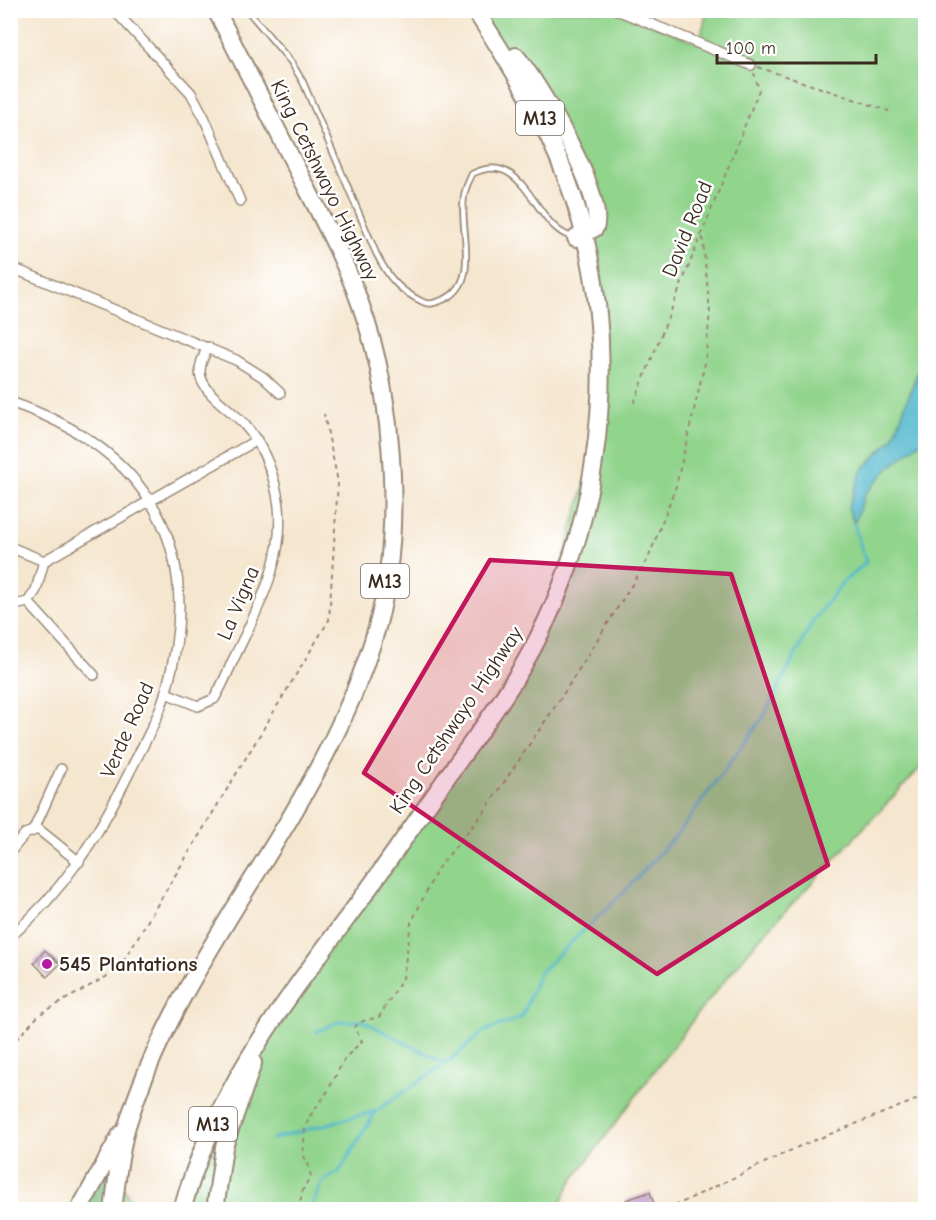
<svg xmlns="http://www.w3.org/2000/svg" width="936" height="1220" viewBox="0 0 936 1220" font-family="'Comic Neue',sans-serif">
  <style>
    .green { fill: #91d48c; stroke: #667f55; stroke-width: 1.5 }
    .forest { fill: #74b678; stroke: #58704b; stroke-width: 1.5 }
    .water { fill: #4eb6cc; stroke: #447075; stroke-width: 1.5 }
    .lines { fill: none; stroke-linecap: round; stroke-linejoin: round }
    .stream { stroke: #4eb6cc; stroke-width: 3 }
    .building { fill: #be95c4 }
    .lane-casing { stroke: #988876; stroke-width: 8 }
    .street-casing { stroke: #988876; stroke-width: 12 }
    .highway-casing { stroke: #988876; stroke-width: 20 }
    .path { stroke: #988876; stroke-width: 2; stroke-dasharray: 4.5 4.5; stroke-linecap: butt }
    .lane { stroke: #fff; stroke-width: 4.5 }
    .street { stroke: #fff; stroke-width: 9 }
    .highway { stroke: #fff; stroke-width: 16 }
    .marked { fill: #c2185b; fill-opacity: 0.2; stroke: #c2185b; stroke-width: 4.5; stroke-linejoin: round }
    .poi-dot { fill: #b5179e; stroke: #fff; stroke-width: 2 }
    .labels { text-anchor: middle; stroke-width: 5; stroke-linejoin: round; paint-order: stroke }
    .shield { fill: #fff; stroke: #766a62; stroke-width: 1.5 }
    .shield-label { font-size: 20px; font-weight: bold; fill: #3b2a1e }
    .street-label { font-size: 21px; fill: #3b2a1e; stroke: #fff }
    .poi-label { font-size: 21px; font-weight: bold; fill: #3b2a1e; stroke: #fff; text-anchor: start }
  </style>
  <rect width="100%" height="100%" fill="#fff"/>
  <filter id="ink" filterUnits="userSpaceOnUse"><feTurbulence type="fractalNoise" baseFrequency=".0167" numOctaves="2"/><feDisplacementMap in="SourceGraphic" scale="12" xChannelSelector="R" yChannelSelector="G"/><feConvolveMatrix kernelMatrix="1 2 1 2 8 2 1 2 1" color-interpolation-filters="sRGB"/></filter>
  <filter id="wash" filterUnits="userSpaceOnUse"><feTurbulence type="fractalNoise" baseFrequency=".008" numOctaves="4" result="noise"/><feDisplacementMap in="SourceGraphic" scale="24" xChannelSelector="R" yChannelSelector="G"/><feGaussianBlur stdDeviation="1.35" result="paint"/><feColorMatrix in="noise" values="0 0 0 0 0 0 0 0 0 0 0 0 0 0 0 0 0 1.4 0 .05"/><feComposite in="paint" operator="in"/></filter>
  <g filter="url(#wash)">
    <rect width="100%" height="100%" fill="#f5e6cf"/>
    <g class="green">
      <polygon points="475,11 617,11 699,43 707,11 925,11 925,763 759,939 695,1017 570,1184 558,1209 182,1210 224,1100 540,634 596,448 597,315 568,182"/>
      <polygon points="117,1178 137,1209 113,1210"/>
    </g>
    <polygon class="forest" points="118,1138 113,1209 79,1210"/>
    <polygon class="water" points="925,364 925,439 888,469 865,494 854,524 848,507 862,470 893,438 918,371"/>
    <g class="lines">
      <g class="stream">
        <polyline points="316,1032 338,1022 363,1021 445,1063"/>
        <polyline points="272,1139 376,1111"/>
        <polyline points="310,1210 323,1181 339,1172 376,1111 446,1063 485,1031 522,1017 539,973 626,890 680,831 764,716 813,621 843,582 866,563 854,524"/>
      </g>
    </g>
    <g id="blocks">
      <g class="building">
        <polygon points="45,950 60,964 47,977 34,963"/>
        <polygon points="650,1192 656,1209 629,1209 626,1200"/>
      </g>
    </g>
  </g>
  <g filter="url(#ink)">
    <use href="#blocks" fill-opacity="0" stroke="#988876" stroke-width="1.5"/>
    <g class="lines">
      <g class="lane-casing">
        <path id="lane" d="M247,10L291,62L303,82L376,253C388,277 398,290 423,302C429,305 434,303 440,301C484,286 458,229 464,196C465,188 469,181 472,174C526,147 533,227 572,237"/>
      </g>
      <g class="street-casing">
        <g id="street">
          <polyline points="114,10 191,93 204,117 240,201"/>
          <polyline points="617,10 751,65"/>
          <polyline points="10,267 236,360 263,377 280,393"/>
          <path d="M10,402C149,449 207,548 166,691C158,720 142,747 129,773C98,836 64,891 10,937"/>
          <polyline points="10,547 44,561 36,590 28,602 10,606"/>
          <polyline points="44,561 257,440"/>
          <polyline points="28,602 94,675"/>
          <path d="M166,693L198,706L214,699C223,685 229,668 236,654C260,605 289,550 277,494C272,469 261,443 244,424C232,410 207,396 201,378C198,367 203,357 208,347"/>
          <polyline points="34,829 61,769"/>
          <polyline points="10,852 25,834 38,829 79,862"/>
        </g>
      </g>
      <g class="highway-casing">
        <g id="highway">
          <path d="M516,56C538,83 607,196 595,228L576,238"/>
          <polyline points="79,1210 121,1134"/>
          <path d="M113,1210C117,1182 119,1153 127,1126C158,1024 220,933 275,843C314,780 349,715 372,644C405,544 396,402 360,303C344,258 321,216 299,173C272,119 244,65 216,10"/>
          <path d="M182,1210C216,1088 285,1001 359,902C391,858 421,814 452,770C484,726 516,683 540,634C608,498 621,325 568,182C545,120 511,65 475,10"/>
          <polyline points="215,1210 224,1147 253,1063"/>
        </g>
      </g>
      <g class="path">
        <polyline points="758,67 889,111"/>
        <polyline points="634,403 759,90 754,73"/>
        <polyline points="10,1046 40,1014 118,970 329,620 338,482 324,414"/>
        <path d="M302,1210C298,1197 304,1186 311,1176L308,1163L303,1155L305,1129L310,1116L326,1094L345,1058L362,1041L354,1027L363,1021L379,1017L403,978L411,923L438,868L484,812L564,693L648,559L676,486L705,363L710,312L702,232"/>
        <polyline points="666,1210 800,1146 926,1096"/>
      </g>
      <use href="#lane" class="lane"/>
      <use href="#street" class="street"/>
      <use href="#highway" class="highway"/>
    </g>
  </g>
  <path class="marked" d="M490,560L731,574L828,865L657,974L364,773Z"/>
  <circle class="poi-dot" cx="47" cy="964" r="6"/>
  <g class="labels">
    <g class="shield">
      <rect x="516" y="101" width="48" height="34" rx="4.5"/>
      <rect x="361" y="564" width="48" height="34" rx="4.5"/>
      <rect x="189" y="1107" width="48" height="34" rx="4.5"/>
    </g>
    <g class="shield-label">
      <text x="540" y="125">M13</text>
      <text x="385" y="588">M13</text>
      <text x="213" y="1131">M13</text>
    </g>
    <g class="street-label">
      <text transform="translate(325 180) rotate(64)" y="7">King Cetshwayo Highway</text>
      <text transform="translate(687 229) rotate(-68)" y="7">David Road</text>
      <text transform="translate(238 603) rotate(-67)" y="7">La Vigna</text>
      <text transform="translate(456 720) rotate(-56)" y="7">King Cetshwayo Highway</text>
      <text transform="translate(127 730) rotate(-66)" y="7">Verde Road</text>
    </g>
    <g class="poi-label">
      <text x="59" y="971">545 Plantations</text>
    </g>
  </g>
  <rect width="936" height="1220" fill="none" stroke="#fff" stroke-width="36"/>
  <path d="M717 54v9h159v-9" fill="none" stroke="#3b2a1e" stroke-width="3"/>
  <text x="726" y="54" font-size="18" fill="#3b2a1e" stroke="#ffffff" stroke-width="4.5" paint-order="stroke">100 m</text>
</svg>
